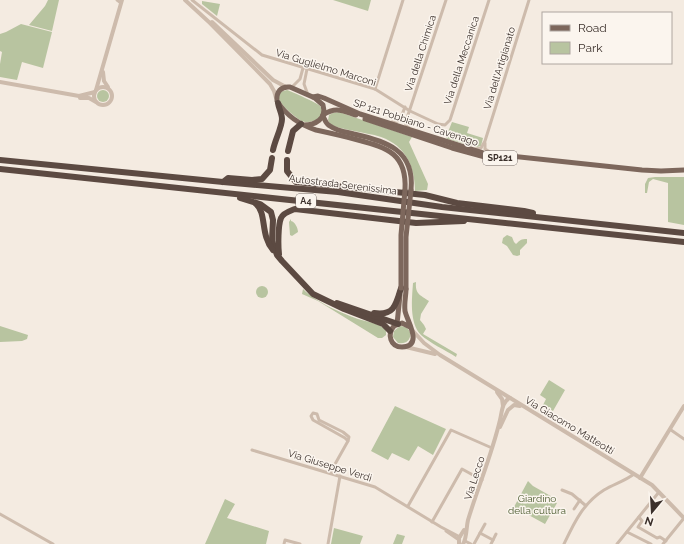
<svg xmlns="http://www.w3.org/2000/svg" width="684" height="544" viewBox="0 0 684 544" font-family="Raleway,sans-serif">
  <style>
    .green { fill: #b8c4a0 }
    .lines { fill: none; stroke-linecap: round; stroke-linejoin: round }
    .minor { stroke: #cdbbac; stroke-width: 3 }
    .tertiary { stroke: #cdbbac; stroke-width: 4 }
    .primary { stroke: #7d675c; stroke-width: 5 }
    .motorway { stroke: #5c4a42; stroke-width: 6 }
    .primary-bridge { stroke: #7d675c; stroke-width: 5 }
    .labels { text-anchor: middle; stroke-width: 3; stroke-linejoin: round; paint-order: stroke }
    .shield { fill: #fbf5ee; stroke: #756b66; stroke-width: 1 }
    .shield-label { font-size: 9px; font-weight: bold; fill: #3b302b }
    .street-label { font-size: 10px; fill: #3b302b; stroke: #fbf5ee }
    .park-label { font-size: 10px; fill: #4a5a2e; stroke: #fbf5ee }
  </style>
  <rect width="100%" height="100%" fill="#f4ebe1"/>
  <g class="green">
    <polygon points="48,0 59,0 52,31 29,25 45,6"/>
    <polygon points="333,0 371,0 368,11"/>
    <polygon points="202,1 220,4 217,16 202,4"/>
    <polygon points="21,24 52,32 43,68 22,62 17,80 0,77 0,64 2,52 0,51 0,34 6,32"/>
    <circle cx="103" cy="96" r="6"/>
    <path d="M287,90C291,91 319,104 320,106C328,118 308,126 300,120C293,115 265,94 287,90Z"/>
    <path d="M339,112L412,137L409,142L428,184L427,190L415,191C415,167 406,146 381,137C372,134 363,133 354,131C346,129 337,128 330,124L328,120L329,115L333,113Z"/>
    <polygon points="452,122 469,127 467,133 483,138 481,146 477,147 447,139 446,137"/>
    <polygon points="655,177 684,177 684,225 668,222 668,183 653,179 649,182 647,193 645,193 645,184 648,178"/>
    <path d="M291,219V221C295,222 298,228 298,232L292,236L290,235L289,222Z"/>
    <path d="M507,235L512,237L514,242L516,244C520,240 521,239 527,239V243L520,250V255L517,256L513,255L507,246L502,243L503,238Z"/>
    <path d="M416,282C415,294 420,295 429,301L421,314L420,320L424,325L426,329L423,334L457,354L456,357C445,350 430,343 421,335C409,323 412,298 413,283Z"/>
    <circle cx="262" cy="292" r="6"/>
    <path d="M303,289C316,302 341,313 358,319C367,322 381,323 386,331V335L382,338H378L318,301L302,294Z"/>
    <polygon points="0,326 28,335 27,339 22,341 0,342"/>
    <path d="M400,326C415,326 413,346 398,343L393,337L394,331Z"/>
    <polygon points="549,380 565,390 553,411 543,405 546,399 540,395"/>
    <polygon points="395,406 446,429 433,455 418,446 409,461 392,453 388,460 371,451"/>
    <polygon points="528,481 533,486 556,499 554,502 557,503 545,524 514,507"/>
    <polygon points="225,499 235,504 227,518 269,531 266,544 205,544"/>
    <polygon points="334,528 363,536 360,544 331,544"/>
    <polygon points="397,534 405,536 402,544 393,544"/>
  </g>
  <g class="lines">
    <g class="minor">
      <polyline points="117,0 121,3"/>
      <polyline points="192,0 262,55 375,89 410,111 438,124 445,125 450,120 489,0"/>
      <polyline points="307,69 304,84 308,95"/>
      <polyline points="291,88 300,79 303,68"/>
      <polyline points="375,89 403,0"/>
      <path d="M392,122C401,123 402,114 405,107"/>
      <polyline points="409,128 406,125 406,121 446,0"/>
      <polyline points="485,143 485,149 490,152"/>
      <polyline points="475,149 481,148 485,141 529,0"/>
      <polygon points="313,413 317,414 319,420 343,432 349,437 348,441 345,438 313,420 311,416"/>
      <polyline points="671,430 684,439"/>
      <polyline points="252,450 375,487 441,527 460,537"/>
      <polyline points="330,473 348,441"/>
      <polyline points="562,490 572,494 585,505"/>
      <polyline points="408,506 451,430 492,448"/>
      <polyline points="574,509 580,500"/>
      <polyline points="0,514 53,544"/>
      <polyline points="639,517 642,521 638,527 657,538 660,537 666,541"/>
      <polyline points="432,522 462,469 482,480"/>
      <polyline points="446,531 459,540"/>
      <polyline points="627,532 651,544"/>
      <polyline points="480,533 493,540"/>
      <polyline points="465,541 471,544"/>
      <polyline points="284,544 285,540 300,544"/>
      <polyline points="328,544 340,476"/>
      <polyline points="474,544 485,524"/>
      <polyline points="491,544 496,534"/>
      <path d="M564,544C574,523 583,503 604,490C614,484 625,481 634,474"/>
      <polyline points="617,544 659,492"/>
      <polyline points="663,544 684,518"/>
    </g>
    <g class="tertiary">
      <polyline points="185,0 210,23 270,84 274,91 276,98"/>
      <polyline points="212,22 273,80 286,87"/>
      <polyline points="103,72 104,81 108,87"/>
      <polyline points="0,82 79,96 95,92"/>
      <circle cx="103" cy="96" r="9"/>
      <polyline points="96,90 122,0"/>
      <polyline points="80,98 89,98 96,102"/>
      <polyline points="413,331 424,343 440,355 652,485 684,518"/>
      <polyline points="406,347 435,354"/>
      <polyline points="497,392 502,399 503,406"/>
      <polyline points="500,427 508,410 514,405 520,406"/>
      <polyline points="640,478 684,406"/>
      <polyline points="459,544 459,538 464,530"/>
      <path d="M463,544C467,538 466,528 468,520C478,487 492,454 500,420C502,412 502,401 510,398"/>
    </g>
    <g class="primary">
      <polyline points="313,97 318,96 324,98 360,114 483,153 642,170 661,171 684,170"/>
      <path d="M323,115C336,106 343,111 356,115"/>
      <path d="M323,116C325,120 326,124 330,126C337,131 346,132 354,134C386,141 415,150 411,190"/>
      <polyline points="365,119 452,148 485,157"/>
      <path d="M304,125C315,125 327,119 323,105L315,98L290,87C281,86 276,92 277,101C286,115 300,125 316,130C330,133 344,136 358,140C388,148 407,154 405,190"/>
      <path d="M406,289C406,296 404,303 405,311C407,321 424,346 402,347C390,347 387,334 394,326L402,323L410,327"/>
      <polyline points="397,324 400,295"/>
    </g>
    <g class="motorway">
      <path d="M273,150C275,140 282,127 282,119C282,114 279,109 278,103"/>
      <polyline points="288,151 293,131 301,124"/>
      <polyline points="0,160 223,182 338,192 442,207 684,233"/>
      <polyline points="287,160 287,171 296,182 425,195 457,203 524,211 533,213"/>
      <polyline points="0,169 684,242"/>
      <polyline points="223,182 228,178 252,180 262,179 270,170 272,158"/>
      <polyline points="240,198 260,204 271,212 273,220 272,241 277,255 282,261 313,294 344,309 383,324 390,331"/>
      <path d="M256,204C267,213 260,235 273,250"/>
      <path d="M279,254C278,246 278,225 281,218C283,213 290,211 295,209L416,223L464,221"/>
      <polyline points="337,303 398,324"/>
      <path d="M374,313C394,316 396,305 401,288"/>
    </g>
    <g class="primary-bridge">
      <polyline points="401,288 401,235 405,190"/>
      <polyline points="406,289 406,237 411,190"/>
    </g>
  </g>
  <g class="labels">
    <g class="shield">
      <rect x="483" y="151" width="34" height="14" rx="3"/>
      <rect x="296" y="194" width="20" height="14" rx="3"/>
    </g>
    <g class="shield-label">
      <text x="500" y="161">SP121</text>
      <text x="306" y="204">A4</text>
    </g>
    <g class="street-label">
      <text transform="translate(420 53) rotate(-72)" y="4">Via della Chimica</text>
      <text transform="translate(461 60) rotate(-72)" y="4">Via della Meccanica</text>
      <text transform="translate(326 67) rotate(17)" y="4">Via Guglielmo Marconi</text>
      <text transform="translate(499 68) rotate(-73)" y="4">Via dell'Artigianato</text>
      <text transform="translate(416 122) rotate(18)" y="4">SP 121 Pobbiano - Cavenago</text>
      <text transform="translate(343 184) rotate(7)" y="4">Autostrada Serenissima</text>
      <text transform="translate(570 425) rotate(31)" y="4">Via Giacomo Matteotti</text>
      <text transform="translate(330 465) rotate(17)" y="4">Via Giuseppe Verdi</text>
      <text transform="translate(474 478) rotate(-72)" y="4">Via Lecco</text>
    </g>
    <g class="park-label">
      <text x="537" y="502">Giardino<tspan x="537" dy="12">della cultura</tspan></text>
    </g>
  </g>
  <rect x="542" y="12" width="130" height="52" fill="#fbf5ee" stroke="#aea6a0"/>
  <rect x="550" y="25" width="20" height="6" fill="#7d675c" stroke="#aea6a0"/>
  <text x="578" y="32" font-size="12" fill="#3b302b">Road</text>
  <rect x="550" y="42" width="20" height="12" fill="#b8c4a0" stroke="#aea6a0"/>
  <text x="578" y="52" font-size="12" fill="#3b302b">Park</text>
  <g transform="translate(652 512) rotate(198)" stroke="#fbf5ee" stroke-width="3" paint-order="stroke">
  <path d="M0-3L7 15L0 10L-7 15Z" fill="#3b302b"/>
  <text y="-6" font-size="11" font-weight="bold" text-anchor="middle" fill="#3b302b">N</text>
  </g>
</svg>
